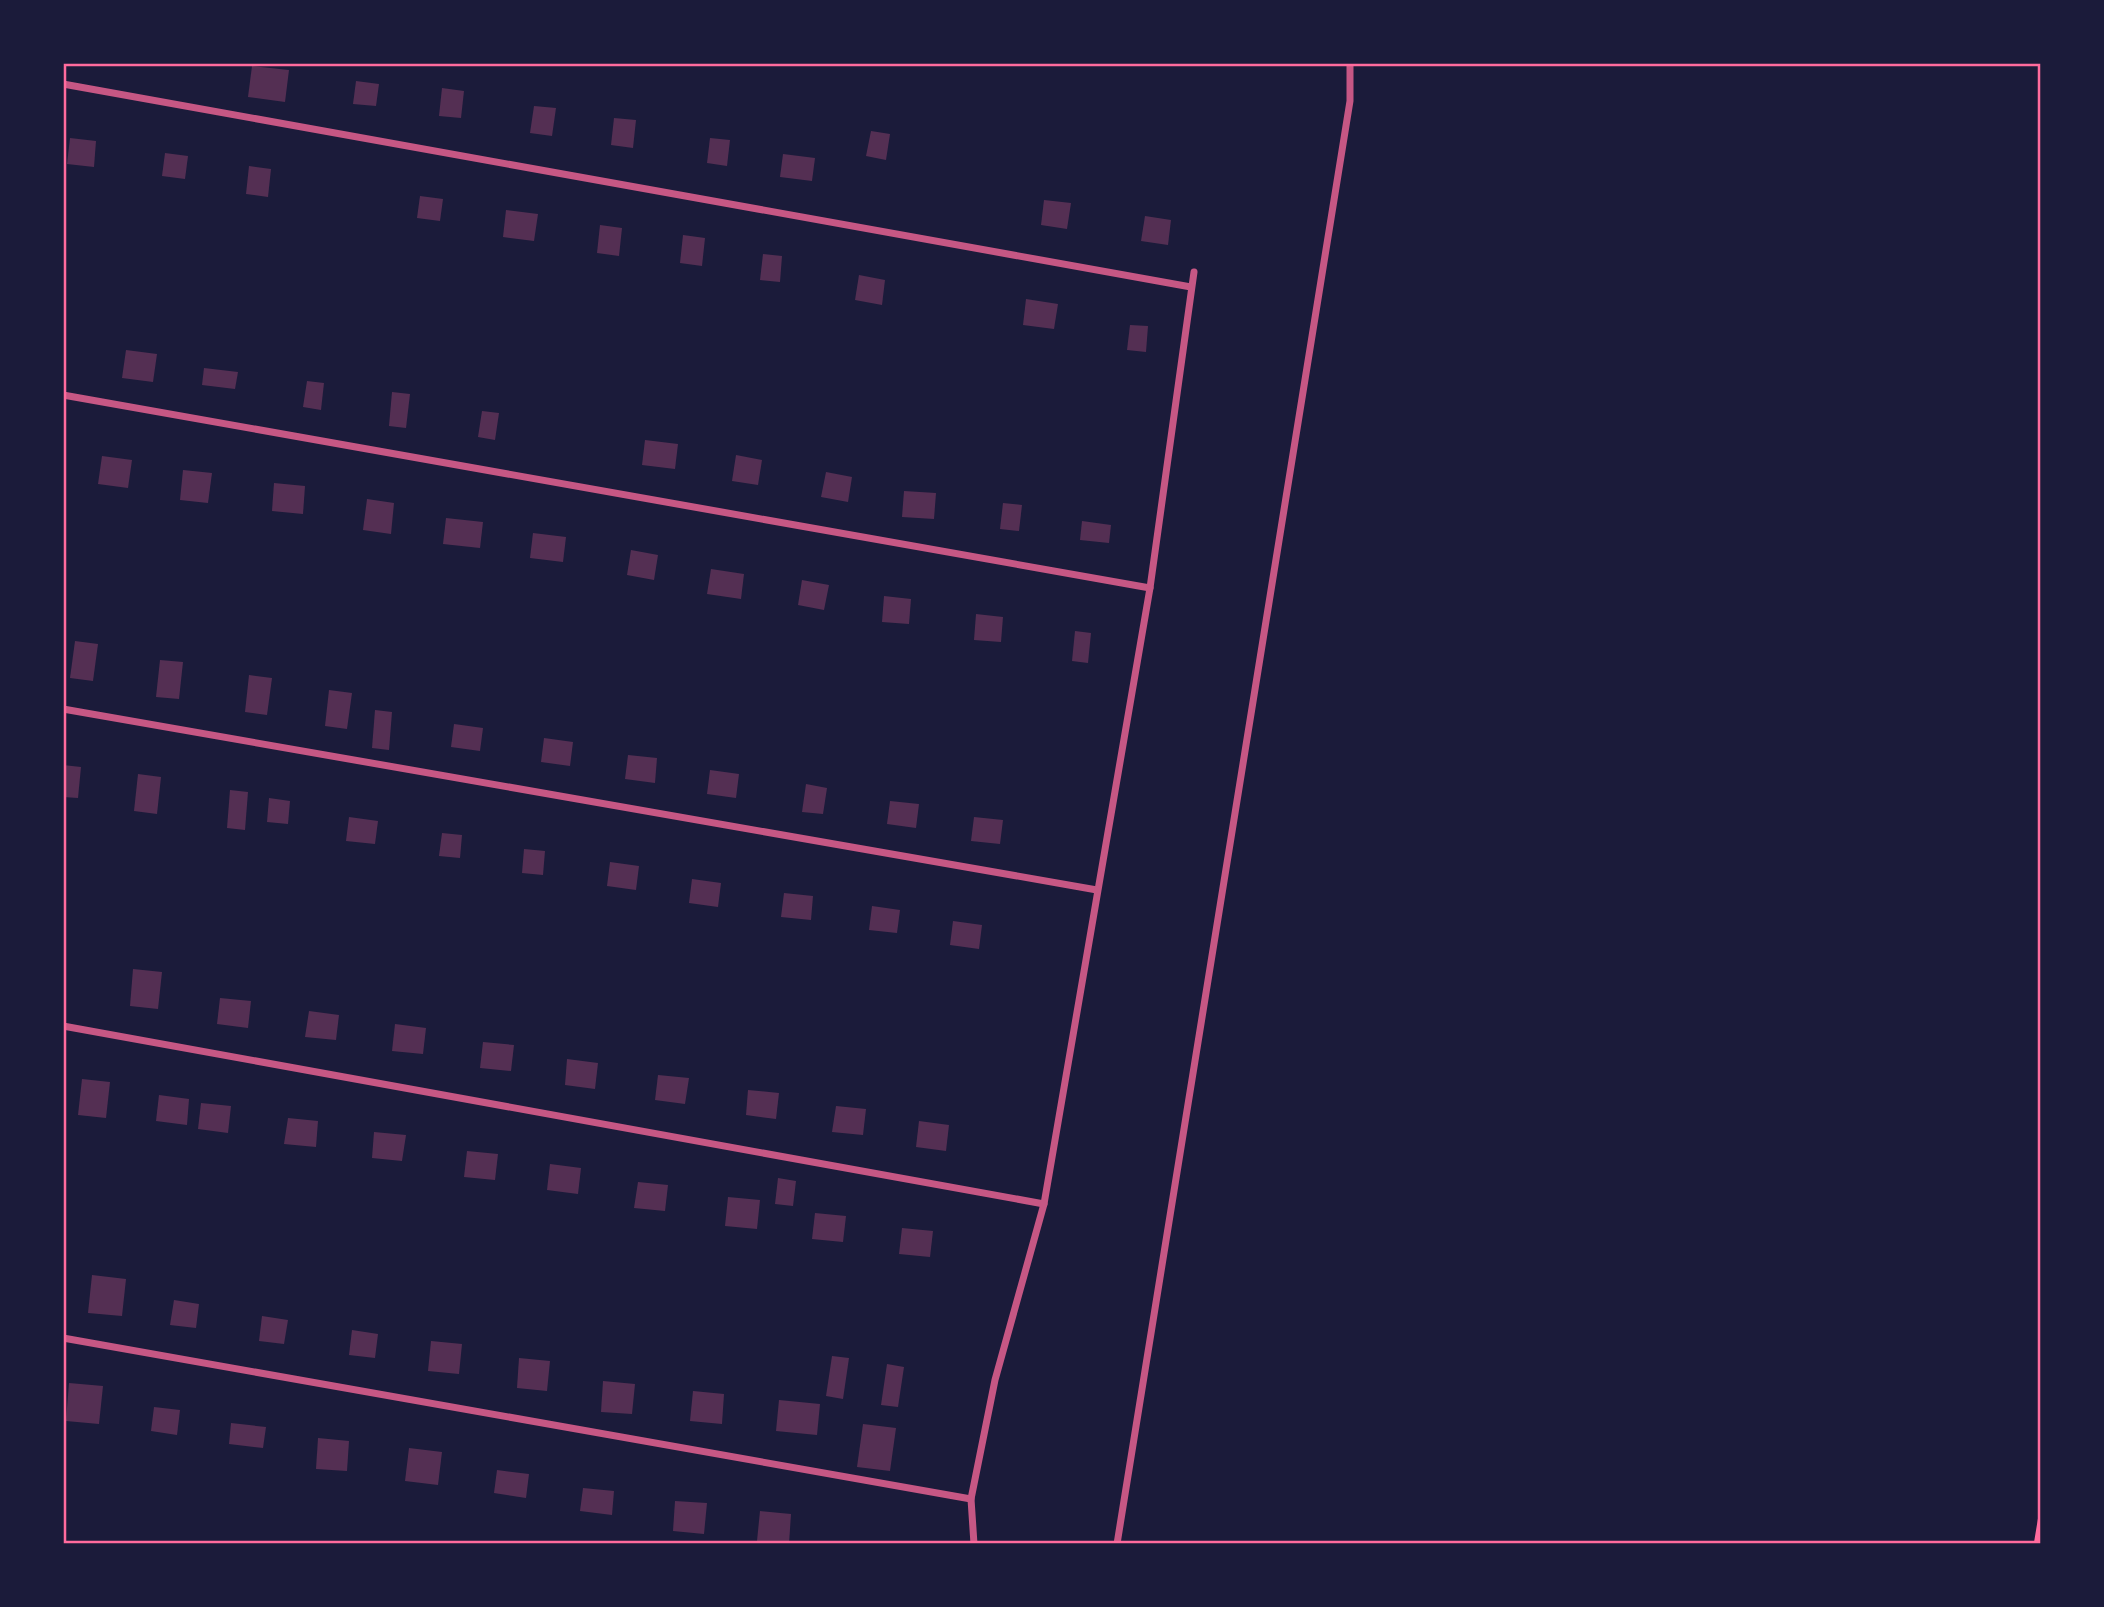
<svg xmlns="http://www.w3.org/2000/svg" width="2104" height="1607" viewBox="0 0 2104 1607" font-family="'Nunito Sans',sans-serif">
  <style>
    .building { fill: #542f53 }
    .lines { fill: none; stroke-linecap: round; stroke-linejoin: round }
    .path { stroke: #ff6b9d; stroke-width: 4.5 }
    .minor { stroke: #c65784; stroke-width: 7 }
    .neatline { fill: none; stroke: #ff6b9d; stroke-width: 2.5 }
  </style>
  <rect width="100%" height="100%" fill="#1b1b3a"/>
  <g class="building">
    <polygon points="252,66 289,70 285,102 248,97"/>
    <polygon points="356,81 379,84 376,106 353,104"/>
    <polygon points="442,88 464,91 461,118 439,116"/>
    <polygon points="534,106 556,108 552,136 530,133"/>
    <polygon points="614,118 636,120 633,148 611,145"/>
    <polygon points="871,131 890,134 886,160 866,156"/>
    <polygon points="70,138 96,141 94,167 67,164"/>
    <polygon points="710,138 730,140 727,166 707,163"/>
    <polygon points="165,153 188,156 185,179 162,176"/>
    <polygon points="783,154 815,158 812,181 780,177"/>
    <polygon points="249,166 271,169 268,197 246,194"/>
    <polygon points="420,196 443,199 440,221 417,218"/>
    <polygon points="1044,200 1071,203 1067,229 1041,225"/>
    <polygon points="506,210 538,214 534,241 503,237"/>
    <polygon points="1145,216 1171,220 1168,245 1141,241"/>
    <polygon points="600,225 622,228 619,256 597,253"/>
    <polygon points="683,235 705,238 702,266 680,263"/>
    <polygon points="763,254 782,256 780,282 760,280"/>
    <polygon points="859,275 885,280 882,305 855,300"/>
    <polygon points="1026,299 1058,304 1054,329 1023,325"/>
    <polygon points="1130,325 1148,326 1146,352 1127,350"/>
    <polygon points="126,350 157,354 153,382 122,378"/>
    <polygon points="204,368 238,372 235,389 202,385"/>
    <polygon points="307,381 324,383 321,410 303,407"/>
    <polygon points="392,392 410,394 406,428 389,426"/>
    <polygon points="482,411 499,413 495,440 478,437"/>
    <polygon points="645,440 678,444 675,469 642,465"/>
    <polygon points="736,455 762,460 758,485 732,481"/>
    <polygon points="102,456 132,460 128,488 98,484"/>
    <polygon points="183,470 212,473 208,503 180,500"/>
    <polygon points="826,472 852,477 848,502 821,497"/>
    <polygon points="274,483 305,486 303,514 272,511"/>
    <polygon points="904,491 936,493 934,519 902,517"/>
    <polygon points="367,499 394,503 391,534 363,530"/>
    <polygon points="1003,503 1022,505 1019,531 1000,529"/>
    <polygon points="446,518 483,522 480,548 443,544"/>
    <polygon points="1082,521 1111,525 1109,543 1080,540"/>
    <polygon points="533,533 566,537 563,562 530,558"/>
    <polygon points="631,550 658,555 654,580 627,575"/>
    <polygon points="711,569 744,574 741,599 707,594"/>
    <polygon points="802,580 829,585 824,610 798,605"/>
    <polygon points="884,596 911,599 909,624 882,622"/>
    <polygon points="976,614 1003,617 1001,642 974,640"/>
    <polygon points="1075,631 1091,633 1088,663 1072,661"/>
    <polygon points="75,641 98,644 93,681 70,678"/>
    <polygon points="160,660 183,662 179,699 156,697"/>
    <polygon points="249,675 272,678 267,715 245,712"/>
    <polygon points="329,690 352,693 347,729 325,726"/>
    <polygon points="375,710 392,712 389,750 372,748"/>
    <polygon points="454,724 483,728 480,751 451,747"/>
    <polygon points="544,738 573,742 570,766 541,762"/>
    <polygon points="628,755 657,758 655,783 625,779"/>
    <polygon points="63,765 81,767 78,798 63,797"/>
    <polygon points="710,770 739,774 736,798 707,794"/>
    <polygon points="138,774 161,777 157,814 134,811"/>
    <polygon points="806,784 827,788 823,814 802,812"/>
    <polygon points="230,790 248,792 245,830 227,828"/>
    <polygon points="269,798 290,801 288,824 267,822"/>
    <polygon points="890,801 919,804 916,828 887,824"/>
    <polygon points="349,817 378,821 375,844 346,841"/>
    <polygon points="974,817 1003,820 1000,844 971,841"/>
    <polygon points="442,833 462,835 460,858 439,856"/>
    <polygon points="524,849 545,851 543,875 522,873"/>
    <polygon points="610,862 639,866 636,890 607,886"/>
    <polygon points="692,879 721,883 718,907 689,903"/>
    <polygon points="784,893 813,896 811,920 781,917"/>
    <polygon points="872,906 900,910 897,933 869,930"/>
    <polygon points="953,921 982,925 979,949 950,945"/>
    <polygon points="133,969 162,972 158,1009 130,1006"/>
    <polygon points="220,998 251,1001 248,1028 217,1024"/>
    <polygon points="309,1011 339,1015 336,1040 305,1037"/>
    <polygon points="395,1024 426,1028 423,1054 392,1051"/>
    <polygon points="483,1042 514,1045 511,1071 480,1068"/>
    <polygon points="567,1059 598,1063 595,1089 565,1085"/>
    <polygon points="658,1075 689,1078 685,1104 655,1100"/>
    <polygon points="82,1079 110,1082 106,1118 78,1115"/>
    <polygon points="748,1090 779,1093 776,1119 746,1115"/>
    <polygon points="159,1095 189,1099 187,1125 156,1121"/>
    <polygon points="201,1103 231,1106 228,1133 198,1129"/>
    <polygon points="836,1106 866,1109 863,1135 832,1132"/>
    <polygon points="288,1118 318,1121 316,1147 284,1144"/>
    <polygon points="919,1121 949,1125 946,1151 916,1147"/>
    <polygon points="374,1132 406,1135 402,1161 372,1158"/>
    <polygon points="467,1151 498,1154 495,1180 464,1177"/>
    <polygon points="550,1164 581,1168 578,1194 547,1190"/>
    <polygon points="778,1178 796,1181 793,1206 775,1204"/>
    <polygon points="638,1182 668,1185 665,1211 634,1208"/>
    <polygon points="728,1197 760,1200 757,1229 725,1226"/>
    <polygon points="815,1213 846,1216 843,1242 812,1239"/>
    <polygon points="902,1228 933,1231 930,1257 899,1254"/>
    <polygon points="92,1275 126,1279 122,1316 88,1313"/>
    <polygon points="174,1300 199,1304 196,1328 170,1325"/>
    <polygon points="262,1316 288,1320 284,1344 259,1341"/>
    <polygon points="352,1330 378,1334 375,1358 349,1355"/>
    <polygon points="431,1341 462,1344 459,1374 428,1371"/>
    <polygon points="832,1356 849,1358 843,1399 826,1396"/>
    <polygon points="519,1358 550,1361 547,1391 517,1388"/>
    <polygon points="887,1364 904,1367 898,1407 881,1405"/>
    <polygon points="603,1381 635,1384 632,1414 601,1412"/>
    <polygon points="69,1383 103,1386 99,1424 66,1421"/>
    <polygon points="693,1391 724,1394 722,1424 690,1421"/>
    <polygon points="779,1400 820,1404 817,1435 776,1431"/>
    <polygon points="154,1407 180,1410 177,1435 151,1431"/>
    <polygon points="231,1423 266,1427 263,1448 229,1444"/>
    <polygon points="863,1424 896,1428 890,1471 857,1467"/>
    <polygon points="318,1438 349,1441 347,1471 316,1469"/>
    <polygon points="409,1448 442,1452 438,1485 405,1481"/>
    <polygon points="497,1470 529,1474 526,1498 494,1493"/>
    <polygon points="583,1488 614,1491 612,1515 580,1511"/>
    <polygon points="675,1501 707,1503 704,1534 673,1531"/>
    <polygon points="760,1511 791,1514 789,1544 757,1541"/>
  </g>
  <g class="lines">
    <polyline class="path" points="2036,1544 2041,1514"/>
    <g class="minor">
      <polyline points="63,84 1191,287"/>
      <polyline points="63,395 1150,588"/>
      <polyline points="63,709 1097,890"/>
      <polyline points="63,1026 1044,1204"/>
      <polyline points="63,1338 971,1499"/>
      <polyline points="974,1544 971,1499 995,1380 1044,1204 1150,588 1194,272"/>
      <polyline points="1117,1544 1350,101 1350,63"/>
    </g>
  </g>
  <rect width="2104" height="1607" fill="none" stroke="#1b1b3a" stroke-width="130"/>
  <rect x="65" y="65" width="1974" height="1477" class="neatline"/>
</svg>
